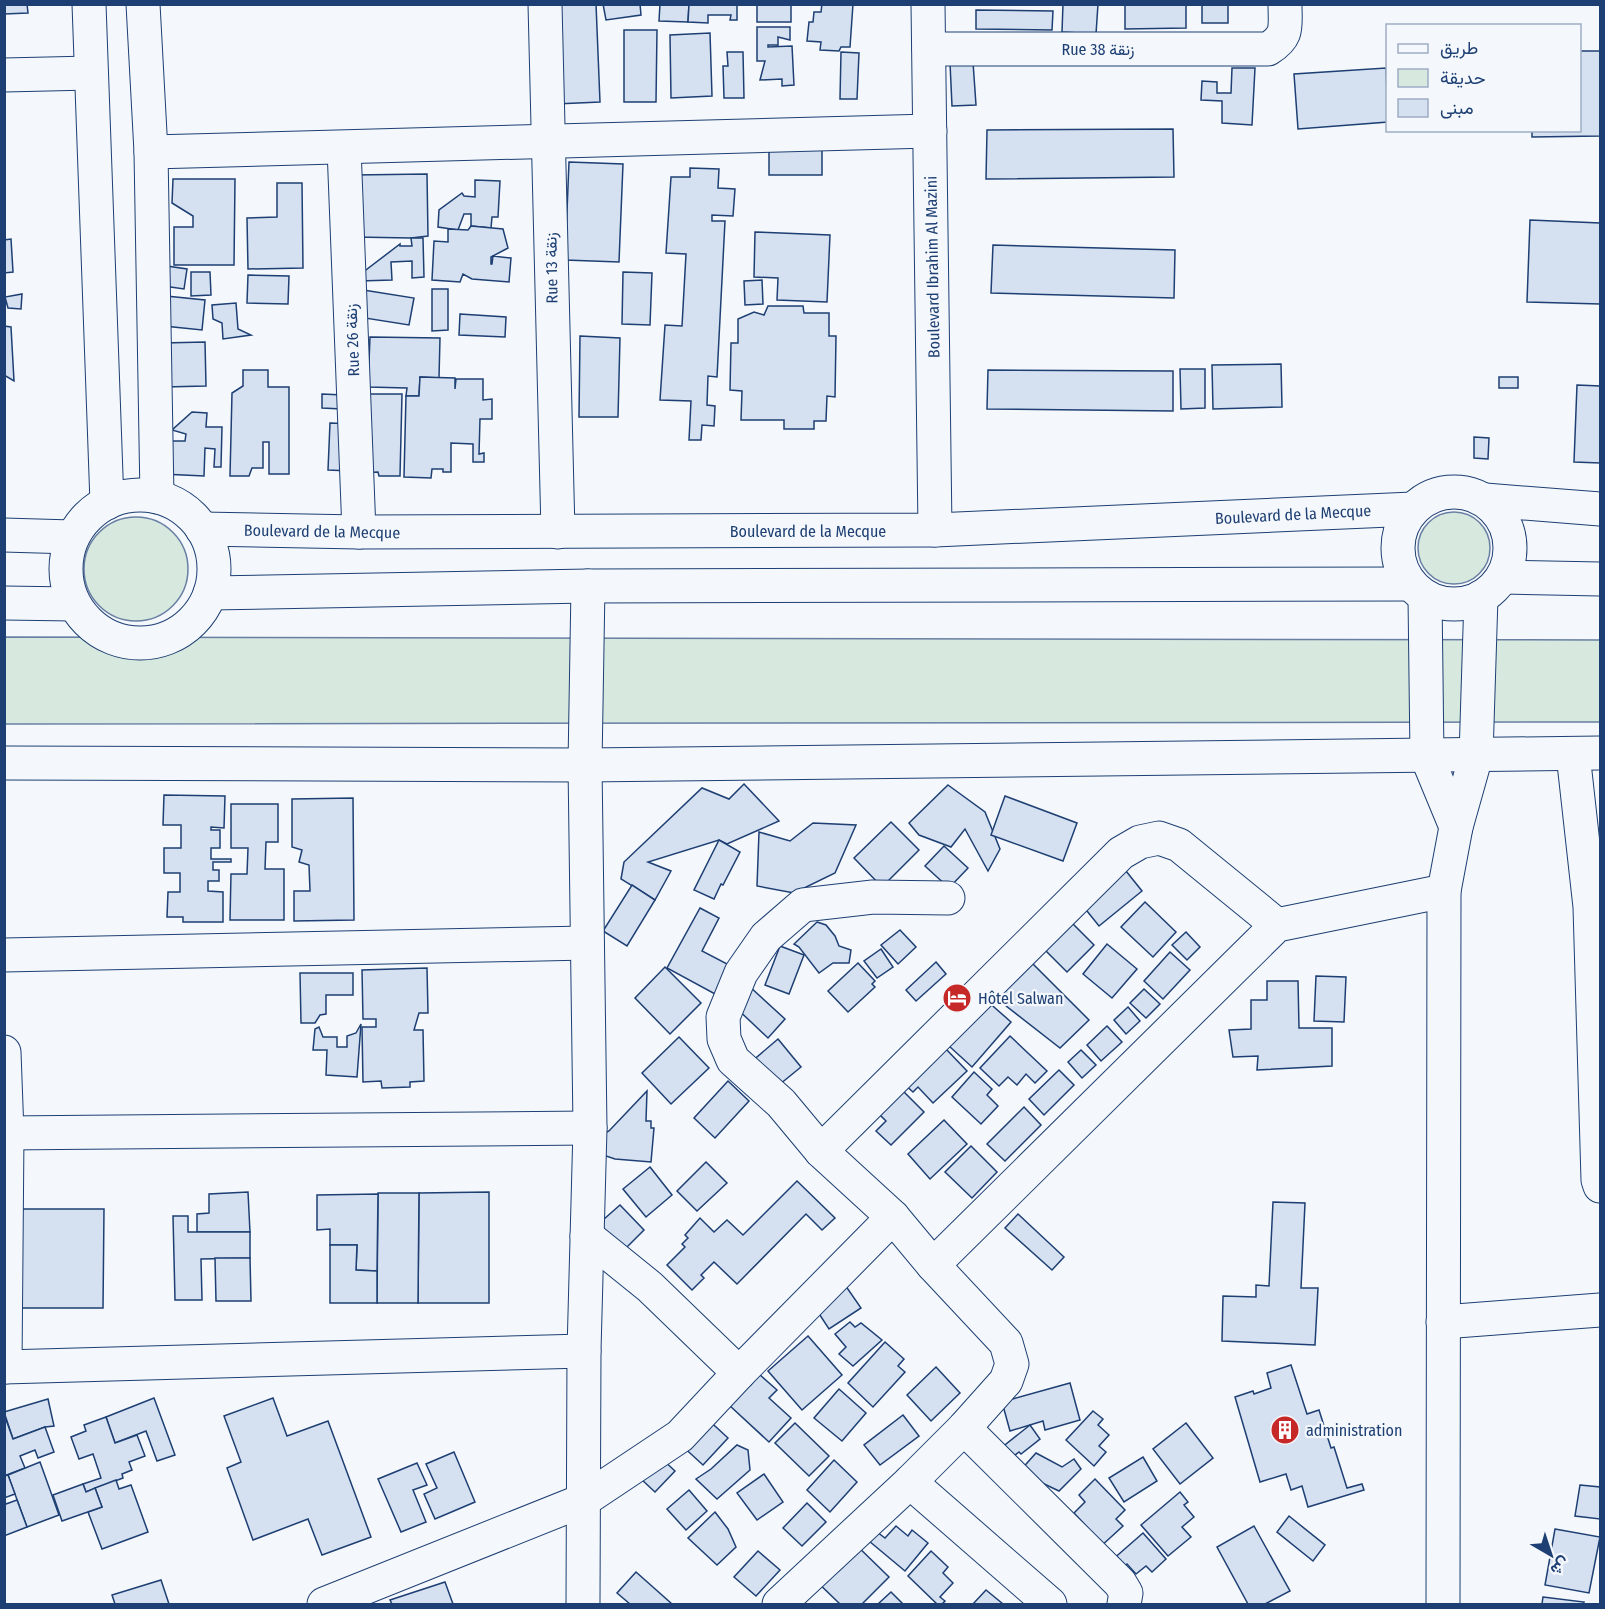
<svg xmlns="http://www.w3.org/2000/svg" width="1605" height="1609" viewBox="0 0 1605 1609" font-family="'Fira Sans Condensed',Vazirmatn,sans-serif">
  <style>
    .green { fill: #d7e8df; stroke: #687fa3; stroke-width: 1.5 }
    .building { fill: #d5e0f0; stroke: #1d3f73; stroke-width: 1.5 }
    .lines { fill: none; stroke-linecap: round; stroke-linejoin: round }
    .minor-casing { stroke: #1d3f73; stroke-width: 35 }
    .major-casing { stroke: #1d3f73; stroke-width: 35 }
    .minor { stroke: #f4f7fb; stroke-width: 33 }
    .major { stroke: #f4f7fb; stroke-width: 33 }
    .labels { text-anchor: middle; stroke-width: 4.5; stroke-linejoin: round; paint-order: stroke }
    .street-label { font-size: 16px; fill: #1d3f73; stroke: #f4f7fb }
    .poi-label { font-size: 16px; fill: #1d3f73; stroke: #f4f7fb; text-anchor: start }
  </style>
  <rect width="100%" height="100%" fill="#f4f7fb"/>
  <g class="green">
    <circle cx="1454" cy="548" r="36"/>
    <circle cx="136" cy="569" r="52"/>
    <polygon points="4,637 1600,640 1600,722 5,724"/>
  </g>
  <g class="building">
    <polygon points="4,4 27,4 28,13 4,14"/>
    <polygon points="552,4 596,4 600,102 556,104"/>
    <polygon points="603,4 640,4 641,15 606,20"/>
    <polygon points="660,4 689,4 688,22 659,21"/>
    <polygon points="689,4 737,4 737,20 730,20 731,15 708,15 708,23 688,22"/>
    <rect x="757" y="4" width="34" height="18"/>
    <polygon points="822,4 853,4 850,47 841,47 839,51 820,50 821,42 807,41 809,22 813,22 814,12 821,12"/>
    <polygon points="1063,4 1098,4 1096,34 1062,32"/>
    <polygon points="1125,4 1186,4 1186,28 1125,29"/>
    <rect x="1202" y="4" width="26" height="19"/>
    <polygon points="976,10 1053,11 1052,30 976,29"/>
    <polygon points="757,27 790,27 790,40 778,37 778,45 768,45 768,47 792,46 794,85 782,86 782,79 760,80 765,61 757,61"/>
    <polygon points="624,30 657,30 656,102 624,102"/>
    <polygon points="710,33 712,96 671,98 670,35"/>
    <polygon points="1580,51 1600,51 1600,136 1532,137 1532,130 1580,130"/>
    <polygon points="727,52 743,52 744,98 724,98 723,66 728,66"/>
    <polygon points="841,52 859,53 857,99 840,99"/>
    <polygon points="973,62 976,105 952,106 950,63"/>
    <polygon points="1232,68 1255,68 1252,125 1222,123 1222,101 1201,100 1202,81 1217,82 1217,93 1231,93"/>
    <polygon points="1386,68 1388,122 1298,129 1294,74"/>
    <polygon points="1173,129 1174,177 986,179 987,130"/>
    <polygon points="769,148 822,149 822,175 769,175"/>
    <polygon points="569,162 623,164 619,262 565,260"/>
    <polygon points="690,168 719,169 718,188 735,189 733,216 712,215 712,221 725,221 717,377 708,376 707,405 715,406 714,426 702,425 701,440 689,440 691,401 660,400 665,325 682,326 686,254 666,253 671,177 690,177"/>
    <polygon points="427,174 428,236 411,238 354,237 354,175"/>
    <polygon points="173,179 235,179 234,265 174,265 174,227 193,227 193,216 172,203"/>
    <polygon points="475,180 500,181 498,217 492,217 491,228 471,226 471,214 464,214 458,230 438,227 439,210 462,193 464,196 475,197"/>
    <polygon points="277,183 302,183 303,268 248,269 247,218 277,217"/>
    <polygon points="1530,220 1600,223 1600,304 1527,302"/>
    <polygon points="471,226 503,229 508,248 491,257 491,264 492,264 493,256 511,258 509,282 472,279 463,274 460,282 432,280 434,241 448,242 448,229 468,230"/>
    <polygon points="755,232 830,235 827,302 777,300 778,278 754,277"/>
    <polygon points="411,238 423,238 424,277 412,278 412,261 391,262 392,280 359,281 358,276 400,244 400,246 412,246"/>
    <polygon points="11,239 13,272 4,273 4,240"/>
    <polygon points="993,245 1175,250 1174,298 991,293"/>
    <polygon points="160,265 187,269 184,289 157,285"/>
    <polygon points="191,272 210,272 211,295 191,296"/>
    <polygon points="623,272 652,273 650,325 622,324"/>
    <polygon points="248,275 289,276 288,304 247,303"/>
    <polygon points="762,280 763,304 745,305 744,281"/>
    <polygon points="357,289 414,298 409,325 352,316"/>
    <polygon points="432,289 448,289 448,330 432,331"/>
    <polygon points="22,294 21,309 8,308 5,297"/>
    <polygon points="166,296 205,300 202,330 164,326"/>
    <polygon points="236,303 238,329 251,335 223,339 222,323 213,319 212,305"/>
    <polygon points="768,306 803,306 804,313 829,313 829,336 836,336 835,397 827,396 826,421 814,421 814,429 784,429 784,420 741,420 742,391 730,390 731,343 738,343 738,319 754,312 764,315"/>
    <polygon points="460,314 506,317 505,337 459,335"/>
    <polygon points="4,326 11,327 14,381 4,375"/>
    <polygon points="580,336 620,338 618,417 579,417"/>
    <polygon points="370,337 440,338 439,378 420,377 419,396 406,396 407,388 368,387"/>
    <polygon points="205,342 206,386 164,387 163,343"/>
    <polygon points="1281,364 1282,407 1213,409 1212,365"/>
    <polygon points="1180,369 1205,369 1205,408 1181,409"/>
    <polygon points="243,370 268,370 268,387 289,387 289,474 269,474 269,442 263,442 263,468 252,468 249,476 230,476 232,393 243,386"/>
    <polygon points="988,370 1173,371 1173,411 987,409"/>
    <polygon points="420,377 455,378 455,389 456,379 483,379 483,400 492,399 492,419 480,419 479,454 484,453 484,462 473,462 473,444 451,443 451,472 443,472 443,469 432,469 431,478 404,477 406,396 419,396"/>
    <rect x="1499" y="377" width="19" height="11"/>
    <polygon points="1577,385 1600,386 1600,463 1574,462"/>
    <polygon points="322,394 343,395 342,409 322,408"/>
    <polygon points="357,394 402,394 400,476 379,476 378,472 359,473"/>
    <polygon points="192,412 207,413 206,427 222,427 221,467 214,467 215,449 205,448 204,476 162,474 172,441 185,441 186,434 172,430"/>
    <polygon points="330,423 353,424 351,471 328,470"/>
    <polygon points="1474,437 1489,438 1488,459 1474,458"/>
    <polygon points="744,784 779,821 727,844 719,840 648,862 671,871 655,900 621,879 624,862 702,788 729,799"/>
    <polygon points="948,785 985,812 1000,849 988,871 965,829 951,847 919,835 909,823"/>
    <polygon points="164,795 225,796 224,828 211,827 211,830 220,830 220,848 211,848 211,859 231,859 231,862 213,862 213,870 219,870 219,881 208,881 208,891 223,892 223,922 183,922 183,917 167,917 168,892 180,892 180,873 164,873 164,848 181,848 181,825 163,825"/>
    <polygon points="1005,796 1077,823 1063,861 991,835"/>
    <polygon points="353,798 354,920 294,921 294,891 310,891 309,865 299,862 302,850 292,847 292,799"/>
    <polygon points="231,804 278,804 278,842 266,842 265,869 284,869 284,920 230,920 231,874 247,874 248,848 231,848"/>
    <polygon points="891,822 919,850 882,887 854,858"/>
    <polygon points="813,823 856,825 835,873 794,893 757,886 759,832 790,841"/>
    <polygon points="719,840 740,852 723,885 721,884 714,899 694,890"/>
    <polygon points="944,846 968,868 949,888 925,866"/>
    <polygon points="1126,871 1142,891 1099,926 1083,906"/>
    <polygon points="632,885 655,900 627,946 603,931"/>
    <polygon points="1145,902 1176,932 1153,957 1121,927"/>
    <polygon points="700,908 719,918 702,951 731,966 715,994 667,968"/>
    <polygon points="1068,919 1094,945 1067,972 1041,946"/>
    <polygon points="817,922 826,925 835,936 839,946 851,950 849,963 833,963 819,973 799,947 794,944"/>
    <polygon points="900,930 916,947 898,964 881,945"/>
    <polygon points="1186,932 1200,947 1187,960 1172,945"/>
    <polygon points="1107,944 1137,969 1112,998 1083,974"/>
    <polygon points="780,946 804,955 789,994 765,985"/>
    <polygon points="881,949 893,967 877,978 864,961"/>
    <polygon points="1170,952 1190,970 1163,999 1144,981"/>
    <polygon points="1029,960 1089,1020 1060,1048 992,995"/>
    <polygon points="936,962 946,974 916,1001 906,990"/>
    <polygon points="858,963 875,981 872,984 875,987 848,1012 828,991"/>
    <polygon points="665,967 701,1003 670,1034 635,998"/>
    <polygon points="427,968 428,1013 419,1013 414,1030 423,1030 424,1081 410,1082 410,1087 382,1088 381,1081 363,1082 362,1027 376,1027 376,1019 363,1019 362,970"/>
    <polygon points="300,973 353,973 353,995 326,995 326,1014 320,1015 315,1023 301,1023"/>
    <polygon points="1316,976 1346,977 1344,1022 1314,1021"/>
    <polygon points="1267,981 1298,981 1299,1028 1332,1028 1332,1066 1257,1070 1258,1056 1233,1057 1229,1030 1251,1029 1251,1000 1267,1000"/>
    <polygon points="749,986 785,1019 768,1038 732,1004"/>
    <polygon points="1144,989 1160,1004 1146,1018 1130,1003"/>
    <polygon points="986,1000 1011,1022 972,1067 949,1046"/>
    <polygon points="1128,1007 1140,1021 1126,1034 1114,1020"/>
    <polygon points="361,1024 357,1077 326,1075 327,1050 313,1050 315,1029 319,1027 323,1037 337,1037 337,1047 347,1047 347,1036 356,1033"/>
    <polygon points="1107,1026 1122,1042 1101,1061 1087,1045"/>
    <polygon points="1010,1036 1047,1071 1035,1083 1026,1074 1017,1085 1008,1077 999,1086 980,1068"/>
    <polygon points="679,1037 709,1068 671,1104 642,1073"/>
    <polygon points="778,1039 801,1067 774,1089 751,1062"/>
    <polygon points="945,1048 967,1071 933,1103 918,1087 913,1092 904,1084"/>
    <polygon points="1081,1050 1096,1065 1082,1078 1068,1062"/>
    <polygon points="1059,1070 1074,1085 1044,1115 1029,1099"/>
    <polygon points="974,1072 992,1089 987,1095 998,1106 981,1124 952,1097"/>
    <polygon points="728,1081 749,1101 715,1138 694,1118"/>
    <polygon points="898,1086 924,1112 891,1145 876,1131 886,1121 874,1109"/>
    <polygon points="647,1091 646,1121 651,1121 651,1128 654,1128 651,1162 615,1159 600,1154 601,1135 609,1131"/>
    <polygon points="1024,1107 1041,1125 1005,1161 987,1144"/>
    <polygon points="944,1120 967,1144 930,1179 908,1154"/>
    <polygon points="971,1146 997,1172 972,1198 945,1172"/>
    <polygon points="706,1162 727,1183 697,1211 677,1191"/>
    <polygon points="650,1167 672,1195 646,1217 623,1189"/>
    <polygon points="797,1181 835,1218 822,1230 806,1214 737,1284 714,1262 701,1275 704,1278 692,1290 667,1265 685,1247 682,1244 688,1238 685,1235 700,1218 714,1232 727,1220 743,1235"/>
    <polygon points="248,1192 250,1232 197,1232 197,1214 209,1213 209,1194"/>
    <polygon points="489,1192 489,1303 418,1303 419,1193"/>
    <polygon points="378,1193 419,1193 418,1303 377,1303"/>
    <polygon points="378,1194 377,1271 356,1270 357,1245 330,1245 330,1229 317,1230 317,1195"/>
    <polygon points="1273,1202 1305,1203 1301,1288 1318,1288 1315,1345 1222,1341 1223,1296 1256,1297 1256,1285 1269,1286"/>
    <polygon points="620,1205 644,1230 620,1254 595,1227"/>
    <polygon points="18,1209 104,1209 103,1308 18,1308"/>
    <polygon points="1018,1214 1064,1257 1052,1270 1005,1228"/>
    <polygon points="173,1216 188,1216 188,1232 250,1232 250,1258 201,1259 202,1300 175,1300"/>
    <polygon points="330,1245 357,1245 356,1270 377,1271 377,1303 330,1303"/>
    <polygon points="215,1258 250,1258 251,1301 216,1301"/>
    <polygon points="843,1282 861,1308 829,1329 812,1303"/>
    <polygon points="850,1322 855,1327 861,1323 882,1340 853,1366 839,1354 846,1347 835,1334"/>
    <polygon points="808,1336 842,1375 802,1410 768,1371"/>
    <polygon points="885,1342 904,1359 898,1366 905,1372 873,1407 848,1383"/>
    <polygon points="1291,1365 1307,1414 1319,1410 1331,1448 1334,1447 1347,1488 1362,1484 1364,1490 1308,1507 1302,1486 1291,1490 1286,1474 1260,1482 1235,1397 1253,1391 1254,1394 1271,1388 1267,1373"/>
    <polygon points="936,1367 960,1393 931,1421 907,1395"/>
    <polygon points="759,1374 777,1390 769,1398 791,1418 769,1442 729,1405"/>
    <polygon points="1070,1383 1080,1420 1045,1430 1043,1421 1010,1431 1002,1402"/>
    <polygon points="839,1389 866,1413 842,1441 814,1418"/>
    <polygon points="154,1398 175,1455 157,1461 146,1431 115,1443 106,1417"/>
    <polygon points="273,1398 287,1436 328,1421 371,1537 322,1555 308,1519 253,1540 227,1468 241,1462 224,1416"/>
    <polygon points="48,1399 54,1426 45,1427 13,1439 4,1412"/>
    <polygon points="1093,1411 1103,1419 1098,1425 1109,1435 1099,1446 1106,1452 1094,1466 1066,1440"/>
    <polygon points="4,1414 13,1439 45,1427 54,1452 38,1458 35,1450 20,1456 25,1468 4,1476"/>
    <polygon points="703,1415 728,1438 703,1465 679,1443"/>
    <polygon points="903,1415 919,1436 880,1465 864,1445"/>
    <polygon points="106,1417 115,1443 137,1435 145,1456 129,1462 132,1470 122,1474 123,1478 86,1492 83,1484 101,1478 93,1454 79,1459 71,1437 86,1431 84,1425"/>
    <polygon points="795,1423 829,1456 809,1476 775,1443"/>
    <polygon points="1186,1423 1213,1458 1180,1484 1153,1449"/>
    <polygon points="1030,1425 1040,1439 1021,1454 1019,1452 1005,1463 996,1452"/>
    <polygon points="737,1445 748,1450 750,1470 717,1499 696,1479 711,1469"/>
    <polygon points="454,1452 475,1502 435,1519 424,1494 437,1488 426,1464"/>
    <polygon points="1036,1453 1062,1467 1074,1459 1081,1469 1059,1491 1019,1472"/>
    <polygon points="660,1457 675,1471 655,1492 641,1479"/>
    <polygon points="1143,1457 1157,1481 1124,1502 1109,1478"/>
    <polygon points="834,1460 857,1482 830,1512 807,1490"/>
    <polygon points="40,1462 59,1515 27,1527 8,1475"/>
    <polygon points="417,1463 427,1485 413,1490 426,1522 401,1532 378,1479"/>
    <polygon points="764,1474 783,1502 757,1520 737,1493"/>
    <polygon points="8,1475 15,1494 4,1498 4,1476"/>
    <polygon points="1095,1479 1125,1510 1116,1519 1123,1526 1099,1548 1082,1531 1087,1527 1074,1513 1085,1502 1079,1495"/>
    <polygon points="116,1480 119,1489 131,1485 148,1532 102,1549 88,1512 102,1507 95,1488"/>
    <polygon points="83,1484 86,1492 95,1488 102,1507 62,1521 53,1495"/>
    <polygon points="1580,1485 1600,1487 1600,1519 1575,1516"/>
    <polygon points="689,1490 707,1511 686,1530 667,1509"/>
    <polygon points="1180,1492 1188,1502 1184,1505 1194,1517 1182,1527 1191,1537 1168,1556 1141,1525"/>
    <polygon points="4,1499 6,1504 17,1500 27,1527 4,1536"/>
    <polygon points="807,1503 826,1522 802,1546 783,1528"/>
    <polygon points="715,1512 728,1529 736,1547 717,1565 688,1538"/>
    <polygon points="1289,1516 1325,1545 1313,1561 1277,1532"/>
    <polygon points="896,1526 908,1536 912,1530 928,1543 905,1571 869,1541 877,1532 885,1538"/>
    <polygon points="1254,1526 1290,1591 1265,1604 1248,1604 1217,1547"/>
    <polygon points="1555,1529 1600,1537 1589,1593 1545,1585"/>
    <polygon points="1143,1533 1166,1559 1152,1572 1146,1566 1136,1574 1127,1564 1120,1570 1111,1561"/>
    <polygon points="850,1539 889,1577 862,1604 840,1604 813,1578"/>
    <polygon points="758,1551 780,1570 756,1596 734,1577"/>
    <polygon points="931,1551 948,1567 943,1573 953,1583 940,1597 945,1601 942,1604 937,1604 908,1576"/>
    <polygon points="636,1572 672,1604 630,1604 617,1593"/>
    <polygon points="161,1580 169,1604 115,1604 112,1595"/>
    <polygon points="445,1582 453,1604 392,1604 390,1600"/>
    <polygon points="986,1590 1003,1604 973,1604"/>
    <polygon points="891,1592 903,1604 878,1604"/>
    <polygon points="1543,1597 1584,1602 1583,1604 1542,1604"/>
  </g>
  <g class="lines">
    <g class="minor-casing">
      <g id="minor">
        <polyline points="545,4 558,532"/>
        <polyline points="928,4 935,530"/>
        <path d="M929,49H1268C1289,36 1285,27 1285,4"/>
        <polyline points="4,75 91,73"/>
        <polyline points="344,148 359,532"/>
        <polyline points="151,152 930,131"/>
        <polyline points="1425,597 1427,757 1456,827"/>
        <polyline points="1573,754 1590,907 1598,1180 1600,1186"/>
        <polyline points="4,763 585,765 1600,753"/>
        <polyline points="4,955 587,943"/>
        <polyline points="4,1052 7,1133 5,1367"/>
        <polyline points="4,1133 590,1128"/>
        <polyline points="821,1151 1121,853 1140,842 1159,838 1179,845 1277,925"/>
        <polyline points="587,1236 650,1287 739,1373"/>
        <polyline points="933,1265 1277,925 1444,891"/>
        <polyline points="1443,1322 1600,1310"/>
        <polyline points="4,1367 584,1351"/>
        <polyline points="964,1428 1120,1583 1126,1593 1124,1604"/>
        <polyline points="910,1482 1050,1604"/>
        <polyline points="324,1604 584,1500 680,1436 739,1373 893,1217"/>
        <polyline points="583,1604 584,1351 590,1128 585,765 588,586"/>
        <polyline points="779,1604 910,1482 964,1428 1006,1381 1012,1364 1006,1343 933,1265 893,1217 821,1151 781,1103 733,1060 724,1039 723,1017 741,973 766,937 803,905 873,897 948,898"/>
        <polyline points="1443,1604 1444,891 1456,827 1476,756 1481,597"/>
      </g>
    </g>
    <g class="major-casing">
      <g id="major">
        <polyline points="89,4 107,503"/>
        <polyline points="143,4 151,152 157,497"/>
        <circle cx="1454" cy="548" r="56"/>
        <circle cx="140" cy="569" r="74"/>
        <polyline points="1485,500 1600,509"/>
        <polyline points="202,529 359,532 935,530 1413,509"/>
        <polyline points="4,535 72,537"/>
        <polyline points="1503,577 1600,579"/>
        <polyline points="210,593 588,586 1410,584"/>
        <polyline points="4,603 73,604"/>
      </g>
    </g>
    <use href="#minor" class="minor"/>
    <use href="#major" class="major"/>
  </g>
  <defs>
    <g id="hotel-disc" transform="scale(1.5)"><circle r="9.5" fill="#c62828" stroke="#f4f7fb"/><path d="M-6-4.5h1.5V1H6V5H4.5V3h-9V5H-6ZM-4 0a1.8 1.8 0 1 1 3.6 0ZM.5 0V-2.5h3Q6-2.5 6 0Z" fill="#fff"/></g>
    <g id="building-disc" transform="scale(1.5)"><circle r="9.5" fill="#c62828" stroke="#f4f7fb"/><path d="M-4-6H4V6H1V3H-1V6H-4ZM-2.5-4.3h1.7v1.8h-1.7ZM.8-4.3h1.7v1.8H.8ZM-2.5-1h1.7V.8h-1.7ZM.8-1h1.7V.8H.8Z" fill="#fff"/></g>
  </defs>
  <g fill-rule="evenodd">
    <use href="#hotel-disc" x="957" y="998"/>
    <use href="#building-disc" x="1285" y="1430"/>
  </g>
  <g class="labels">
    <g class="street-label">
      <text x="1098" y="55">Rue 38 زنقة</text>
      <text transform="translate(932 267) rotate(-91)" y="6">Boulevard Ibrahim Al Mazini</text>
      <text transform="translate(551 268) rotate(-91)" y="6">Rue 13 زنقة</text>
      <text transform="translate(352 340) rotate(-92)" y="6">Rue 26 زنقة</text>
      <text transform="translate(1293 514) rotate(-3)" y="6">Boulevard de la Mecque</text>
      <text transform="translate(322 531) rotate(1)" y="6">Boulevard de la Mecque</text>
      <text x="808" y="537">Boulevard de la Mecque</text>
    </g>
    <g class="poi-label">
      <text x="978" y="1004">Hôtel Salwan</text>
      <text x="1306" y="1436">administration</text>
    </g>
  </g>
  <rect width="1605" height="1609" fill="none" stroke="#1d3f73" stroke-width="12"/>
  <rect x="1386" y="24" width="195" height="108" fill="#f4f7fb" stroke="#9eadc5" stroke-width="1.5"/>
  <rect x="1398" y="44" width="30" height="9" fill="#f4f7fb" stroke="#9eadc5" stroke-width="1.5"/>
  <text x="1440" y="54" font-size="18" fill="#1d3f73">طريق</text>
  <rect x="1398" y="69" width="30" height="18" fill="#d7e8df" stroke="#9eadc5" stroke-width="1.5"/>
  <text x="1440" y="84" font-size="18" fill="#1d3f73">حديقة</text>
  <rect x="1398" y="99" width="30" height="18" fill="#d5e0f0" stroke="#9eadc5" stroke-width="1.5"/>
  <text x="1440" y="114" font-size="18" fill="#1d3f73">مبنى</text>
  <g transform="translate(1551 1555) rotate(141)" stroke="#f4f7fb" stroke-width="4.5" paint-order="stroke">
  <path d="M0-4.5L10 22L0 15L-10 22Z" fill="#1d3f73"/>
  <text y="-9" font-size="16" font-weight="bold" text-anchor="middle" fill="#1d3f73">ش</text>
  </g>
</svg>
